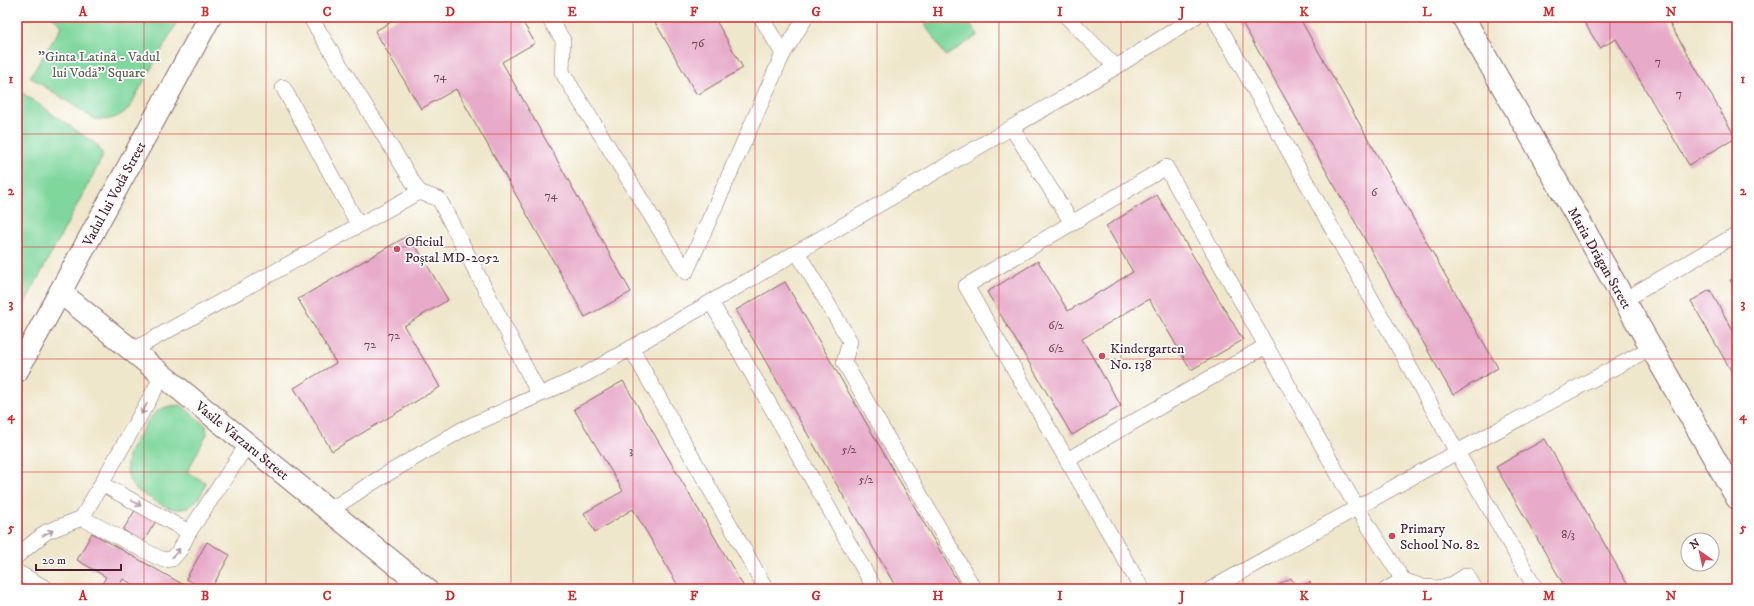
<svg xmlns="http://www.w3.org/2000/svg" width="1754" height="606" viewBox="0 0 1754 606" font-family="'IM FELL DW Pica',serif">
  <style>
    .green { fill: #7fd79d; stroke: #647b64 }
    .building { fill: #e7abc9 }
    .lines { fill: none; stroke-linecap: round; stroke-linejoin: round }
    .service-casing { stroke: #846563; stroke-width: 16 }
    .minor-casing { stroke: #846563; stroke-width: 24 }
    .secondary-casing { stroke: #846563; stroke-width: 24 }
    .primary-casing { stroke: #846563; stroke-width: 24 }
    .service { stroke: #fff; stroke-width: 15 }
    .minor { stroke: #fff; stroke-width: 22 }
    .secondary { stroke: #fff; stroke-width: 22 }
    .primary { stroke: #fff; stroke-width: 22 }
    .oneway { stroke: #ae9aa0 }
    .grid { fill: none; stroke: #d62828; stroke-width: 1; stroke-opacity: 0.55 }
    .poi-dot { fill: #d1495b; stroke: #fff; stroke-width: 1.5 }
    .labels { text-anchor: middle; stroke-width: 3.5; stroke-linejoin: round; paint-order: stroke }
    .number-label { font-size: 12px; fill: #714252 }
    .park-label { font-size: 14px; fill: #5d5f53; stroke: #fff }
    .street-label { font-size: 14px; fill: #4a1f2b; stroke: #fff }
    .poi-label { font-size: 14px; fill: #4a1f2b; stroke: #fff; text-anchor: start }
    .neatline { fill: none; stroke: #d62828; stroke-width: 1.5 }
    .grid-label { font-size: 13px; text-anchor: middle; font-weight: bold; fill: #d62828 }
  </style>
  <rect width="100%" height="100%" fill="#fff"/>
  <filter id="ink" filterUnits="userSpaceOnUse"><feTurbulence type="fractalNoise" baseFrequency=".025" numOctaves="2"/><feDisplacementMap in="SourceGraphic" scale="8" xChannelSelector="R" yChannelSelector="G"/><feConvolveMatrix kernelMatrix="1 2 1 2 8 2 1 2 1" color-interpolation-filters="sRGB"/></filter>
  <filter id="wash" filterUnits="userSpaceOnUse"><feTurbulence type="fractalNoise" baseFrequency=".012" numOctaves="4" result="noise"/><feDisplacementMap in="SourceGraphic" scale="16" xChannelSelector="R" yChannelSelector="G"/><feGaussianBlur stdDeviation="0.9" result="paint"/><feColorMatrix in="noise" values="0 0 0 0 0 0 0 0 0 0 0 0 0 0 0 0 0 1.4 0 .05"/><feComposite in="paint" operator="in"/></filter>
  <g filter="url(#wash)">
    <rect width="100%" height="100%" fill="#efe7cc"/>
    <g class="green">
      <path d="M52,17H180L129,108C119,118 110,121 95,119L30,77L62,26Z"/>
      <polygon points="924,17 966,17 978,35 946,56 921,19"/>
      <polygon points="21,92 97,145 102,153 102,158 17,318 17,98"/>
      <path d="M181,405L206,426L207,434L187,472L205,482C205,488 203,491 200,496C186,517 167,509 150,498C144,495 137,491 133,486C127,478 126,465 128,456C130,448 137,439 141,432C152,413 158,406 181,405Z"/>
    </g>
    <g id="blocks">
      <g class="building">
        <polygon points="400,17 520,17 535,43 502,62 631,292 585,317 456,89 421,109 375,31"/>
        <polygon points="652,17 714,17 743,68 697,95"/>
        <polygon points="1239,17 1299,17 1498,368 1453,395"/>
        <polygon points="1581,17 1666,17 1736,138 1689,165 1616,39 1600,48"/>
        <polygon points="1157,195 1243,340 1191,370 1149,299 1082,339 1121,406 1072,435 987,292 1038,261 1068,311 1133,272 1106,226"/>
        <polygon points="409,235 448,300 404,326 440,387 332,451 294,388 336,363 298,299"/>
        <polygon points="1737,277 1737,293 1730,280"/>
        <polygon points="785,282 962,589 897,589 736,310"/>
        <polygon points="1710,290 1737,338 1737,381 1691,301"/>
        <polygon points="623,381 745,589 680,589 633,509 595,532 584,513 623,491 574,409"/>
        <polygon points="1545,439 1630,589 1566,589 1496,467"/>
        <polygon points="136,509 156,521 143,542 123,530"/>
        <polygon points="92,533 191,589 141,589 123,579 117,589 99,589 106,577 77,560"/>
        <polygon points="207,542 230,555 211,589 205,589 186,579"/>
        <polygon points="1291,578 1297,588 1310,582 1313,587 1318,589 1271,589"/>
      </g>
    </g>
  </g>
  <g filter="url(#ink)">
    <use href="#blocks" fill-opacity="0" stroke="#846563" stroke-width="1"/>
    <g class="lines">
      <g class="service-casing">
        <g id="service">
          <polyline points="310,17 419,192 439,199 539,394"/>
          <polyline points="548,17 563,40 562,72 686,272"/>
          <polyline points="761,17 783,54"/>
          <polyline points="1067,17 1116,67"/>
          <polyline points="1214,17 1457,452 1536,589"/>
          <polyline points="283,87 358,224"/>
          <polyline points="1012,128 1072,223"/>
          <polyline points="797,252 850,341 844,362 974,589"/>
          <polyline points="686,272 783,54 806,17"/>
          <polyline points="1624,300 1737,234"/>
          <polyline points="711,302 875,589"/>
          <polyline points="631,348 766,589"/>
          <polyline points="133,350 419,192"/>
          <polyline points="1067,460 1266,346"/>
          <polyline points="102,484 189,532"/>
          <polyline points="329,511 370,484 463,429 586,374 711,302 1116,67 1195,17"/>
          <polyline points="82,518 163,375"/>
          <polyline points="17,556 46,532 82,518 157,557 164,560 172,559 180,550 189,532 247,445"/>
          <polyline points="17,572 47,589"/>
          <polyline points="1142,589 966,286 1166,167 1357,508 1403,580 1423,587 1438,588 1453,584 1467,575 1475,589"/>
          <polyline points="1211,589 1457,452 1651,348"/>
          <polyline points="1387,589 1403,580"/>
        </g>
      </g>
      <g class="minor-casing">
        <g id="minor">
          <path id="s1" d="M60,292L426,589"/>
        </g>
      </g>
      <g class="secondary-casing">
        <g id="secondary">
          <path id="s2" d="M1463,17L1737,498"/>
        </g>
      </g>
      <g class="primary-casing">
        <g id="primary">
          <path id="s3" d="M17,371L210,17"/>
        </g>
      </g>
      <use href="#service" class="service"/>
      <use href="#minor" class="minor"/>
      <use href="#secondary" class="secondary"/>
      <use href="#primary" class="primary"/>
    </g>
    <defs><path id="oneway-shaft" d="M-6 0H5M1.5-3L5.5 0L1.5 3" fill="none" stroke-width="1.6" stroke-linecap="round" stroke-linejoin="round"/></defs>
    <g class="oneway">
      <use href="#oneway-shaft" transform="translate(144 409) rotate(119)"/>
      <use href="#oneway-shaft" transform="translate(136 503) rotate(29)"/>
      <use href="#oneway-shaft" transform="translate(48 533) rotate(-28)"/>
      <use href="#oneway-shaft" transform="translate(176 553) rotate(-50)"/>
    </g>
  </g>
  <path class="grid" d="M144,17V589M266,17V589M388,17V589M511,17V589M633,17V589M755,17V589M877,17V589M999,17V589M1121,17V589M1243,17V589M1366,17V589M1488,17V589M1610,17V589M17,134H1737M17,247H1737M17,359H1737M17,472H1737"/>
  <g class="poi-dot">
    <circle cx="397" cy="249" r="4"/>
    <circle cx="1102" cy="356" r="4"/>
    <circle cx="1392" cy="536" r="4"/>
  </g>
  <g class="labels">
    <g class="number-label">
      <text x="698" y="47">76</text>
      <text x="1658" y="65">7</text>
      <text x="440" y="80">74</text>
      <text x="1679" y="97">7</text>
      <text x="1374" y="196">6</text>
      <text x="551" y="199">74</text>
      <text x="1056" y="329">6/2</text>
      <text x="394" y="339">72</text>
      <text x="370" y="348">72</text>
      <text x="1056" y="352">6/2</text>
      <text x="849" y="453">5/2</text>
      <text x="631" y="454">3</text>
      <text x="866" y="483">5/2</text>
      <text x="1568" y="538">8/3</text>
    </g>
    <g class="park-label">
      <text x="99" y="61">"Ginta Latină - Vadul<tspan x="99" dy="16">lui Vodă" Square</tspan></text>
    </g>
    <g class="street-label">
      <text dy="5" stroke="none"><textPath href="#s3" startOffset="202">Vadul lui Vodă Street</textPath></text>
      <text dy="5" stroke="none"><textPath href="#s2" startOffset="277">Maria Drăgan Street</textPath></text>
      <text dy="5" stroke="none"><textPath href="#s1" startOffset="235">Vasile Vărzaru Street</textPath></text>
    </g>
    <g class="poi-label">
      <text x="405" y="246">Oficiul<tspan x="405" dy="16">Poștal MD-2052</tspan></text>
      <text x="1110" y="353">Kindergarten<tspan x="1110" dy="16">No. 138</tspan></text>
      <text x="1400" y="533">Primary<tspan x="1400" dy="16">School No. 82</tspan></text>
    </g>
  </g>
  <rect width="1754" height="606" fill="none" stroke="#fff" stroke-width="44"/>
  <g transform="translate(1700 552) rotate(326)"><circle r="19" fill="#ffffff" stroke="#b7a5aa"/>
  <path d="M0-3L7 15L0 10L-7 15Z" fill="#d1495b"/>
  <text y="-6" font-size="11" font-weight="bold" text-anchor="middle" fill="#4a1f2b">N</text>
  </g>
  <path d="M36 564v6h85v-6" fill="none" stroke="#4a1f2b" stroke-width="2"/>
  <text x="42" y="564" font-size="12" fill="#4a1f2b" stroke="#ffffff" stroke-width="3" paint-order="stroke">20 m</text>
  <rect x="22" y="22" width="1710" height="562" class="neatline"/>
  <g class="grid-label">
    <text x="83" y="16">A</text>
    <text x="205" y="16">B</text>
    <text x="327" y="16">C</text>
    <text x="450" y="16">D</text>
    <text x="572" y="16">E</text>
    <text x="694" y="16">F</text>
    <text x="816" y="16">G</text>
    <text x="938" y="16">H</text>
    <text x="1060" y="16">I</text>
    <text x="1182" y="16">J</text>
    <text x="1304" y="16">K</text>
    <text x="1427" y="16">L</text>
    <text x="1549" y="16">M</text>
    <text x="1671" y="16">N</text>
    <text x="11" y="83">1</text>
    <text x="1743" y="83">1</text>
    <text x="11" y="195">2</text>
    <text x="1743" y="195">2</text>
    <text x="11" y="308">3</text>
    <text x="1743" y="308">3</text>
    <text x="11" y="420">4</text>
    <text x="1743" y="420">4</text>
    <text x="11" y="532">5</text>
    <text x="1743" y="532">5</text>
    <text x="83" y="600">A</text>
    <text x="205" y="600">B</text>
    <text x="327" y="600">C</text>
    <text x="450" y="600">D</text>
    <text x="572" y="600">E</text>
    <text x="694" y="600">F</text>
    <text x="816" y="600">G</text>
    <text x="938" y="600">H</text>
    <text x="1060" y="600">I</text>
    <text x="1182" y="600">J</text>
    <text x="1304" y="600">K</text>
    <text x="1427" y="600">L</text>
    <text x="1549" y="600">M</text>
    <text x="1671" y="600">N</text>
  </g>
</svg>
